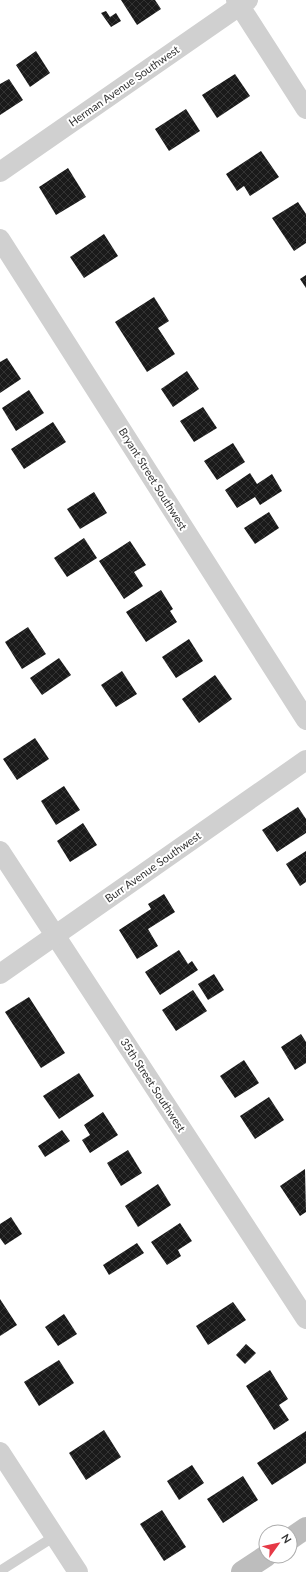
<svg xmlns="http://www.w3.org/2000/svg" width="306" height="1572" viewBox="0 0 306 1572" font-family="Lato,sans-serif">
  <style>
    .building { fill: url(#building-cross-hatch) }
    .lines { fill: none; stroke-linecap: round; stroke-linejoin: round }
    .service { stroke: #d0d0d0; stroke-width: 10 }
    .minor { stroke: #d0d0d0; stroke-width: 20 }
    .secondary { stroke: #bdbdbd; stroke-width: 22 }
    .labels { text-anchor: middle; stroke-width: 4; stroke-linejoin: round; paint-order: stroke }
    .street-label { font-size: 11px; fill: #333; stroke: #fff }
  </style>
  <defs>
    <pattern id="building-cross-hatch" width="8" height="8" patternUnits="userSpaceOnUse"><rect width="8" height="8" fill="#1a1a1a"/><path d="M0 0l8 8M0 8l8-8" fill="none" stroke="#333"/></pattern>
  </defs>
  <rect width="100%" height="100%" fill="#fff"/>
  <g class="building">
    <polygon points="121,0 155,0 161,9 137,25"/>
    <polygon points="106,11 110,17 116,13 121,21 111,27 101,13"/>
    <polygon points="36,51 50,73 30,87 16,65"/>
    <polygon points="235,74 250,96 217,118 202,95"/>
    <polygon points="9,79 23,100 0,115 0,84"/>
    <polygon points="186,109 200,131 169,151 155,129"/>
    <polygon points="261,151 279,177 250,196 244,186 237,191 226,174"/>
    <polygon points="68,168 86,197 56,215 39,187"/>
    <polygon points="298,202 306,214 306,243 294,251 272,218"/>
    <polygon points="104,234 118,256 84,278 70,257"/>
    <polygon points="306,275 306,288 300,279"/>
    <polygon points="154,297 169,321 158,328 175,354 147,372 115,322"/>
    <polygon points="7,358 21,379 0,393 0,362"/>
    <polygon points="187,371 199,389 173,407 161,389"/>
    <polygon points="29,390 44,413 16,431 2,408"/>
    <polygon points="203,407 217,428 194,442 180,421"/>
    <polygon points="53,422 66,442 24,469 11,449"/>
    <polygon points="233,443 245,462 217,480 204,461"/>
    <polygon points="250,473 257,484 272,474 282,491 260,505 255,497 237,508 225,490"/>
    <polygon points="94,492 107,513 80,529 67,509"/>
    <polygon points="269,512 279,528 255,544 244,528"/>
    <polygon points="84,538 97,558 67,577 54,558"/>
    <polygon points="130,541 146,565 134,572 143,586 124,599 99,561"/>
    <polygon points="161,590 173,609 170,611 177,622 146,642 126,612"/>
    <polygon points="28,627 46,654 22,669 5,642"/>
    <polygon points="189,639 203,661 176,678 162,657"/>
    <polygon points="59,658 71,675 42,695 30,678"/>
    <polygon points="122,671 137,694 116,707 101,685"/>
    <polygon points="215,675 232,699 199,723 182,699"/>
    <polygon points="35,738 49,759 17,780 3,759"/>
    <polygon points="64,786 80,810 56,825 41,801"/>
    <polygon points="298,807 306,819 306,833 277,852 262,830"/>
    <polygon points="83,823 97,845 70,862 57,841"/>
    <polygon points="306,851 306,882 300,886 286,864"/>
    <polygon points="164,894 175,912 148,929 158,946 137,959 119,930 151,909 148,904"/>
    <polygon points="179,950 188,964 192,961 198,970 160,995 145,972"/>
    <polygon points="214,974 224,990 208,1000 198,984"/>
    <polygon points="193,990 207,1011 176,1031 162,1010"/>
    <polygon points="29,997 65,1053 41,1068 5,1012"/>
    <polygon points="301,1034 306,1042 306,1063 295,1070 281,1047"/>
    <polygon points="244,1060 259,1083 235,1098 220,1076"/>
    <polygon points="79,1073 94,1096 59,1119 43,1096"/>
    <polygon points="269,1097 284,1120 255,1139 240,1116"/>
    <polygon points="103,1112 118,1135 90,1153 82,1140 90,1135 84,1125"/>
    <polygon points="62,1130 70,1141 45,1157 38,1146"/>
    <polygon points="128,1150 142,1173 121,1186 107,1163"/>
    <polygon points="305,1169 306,1212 300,1216 280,1186"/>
    <polygon points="158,1184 171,1205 138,1227 125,1206"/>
    <polygon points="11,1217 22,1234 5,1245 0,1238 0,1224"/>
    <polygon points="180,1223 192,1241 178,1250 181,1256 167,1265 151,1242"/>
    <polygon points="137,1243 144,1253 109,1275 103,1265"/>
    <polygon points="0,1299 17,1325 0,1336"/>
    <polygon points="233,1302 246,1320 208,1345 196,1326"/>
    <polygon points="64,1314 77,1334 58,1346 45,1327"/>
    <polygon points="246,1344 256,1353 245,1364 236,1355"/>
    <polygon points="59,1360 74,1383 39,1406 24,1382"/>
    <polygon points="270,1370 288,1399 279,1405 289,1420 274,1430 246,1386"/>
    <polygon points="104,1430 121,1457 86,1480 69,1453"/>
    <polygon points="306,1431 306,1463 272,1485 257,1463"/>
    <polygon points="192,1465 204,1483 179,1500 167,1481"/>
    <polygon points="243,1476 258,1500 223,1523 207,1499"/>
    <polygon points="162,1510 186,1547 164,1561 140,1524"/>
  </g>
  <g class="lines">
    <polyline class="service" points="0,1571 55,1536"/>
    <g class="minor">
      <polyline points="236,0 306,109"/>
      <polyline points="0,172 248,0"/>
      <polyline points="0,239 306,720"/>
      <polyline points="0,851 306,1319"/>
      <polyline points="0,974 306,760"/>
      <polyline points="0,1452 78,1572"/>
    </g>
    <g class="secondary">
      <polyline points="290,1539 306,1528"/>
      <polyline points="242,1572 266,1556"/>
    </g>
  </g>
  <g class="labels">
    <g class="street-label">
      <text transform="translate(124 86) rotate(-35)" y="4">Herman Avenue Southwest</text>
      <text transform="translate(153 479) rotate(58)" y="4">Bryant Street Southwest</text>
      <text transform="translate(153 867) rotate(-35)" y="4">Burr Avenue Southwest</text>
      <text transform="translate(153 1085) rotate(57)" y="4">35th Street Southwest</text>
    </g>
  </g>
  <g transform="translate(278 1544) rotate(57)"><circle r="19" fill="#ffffff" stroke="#adadad"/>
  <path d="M0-3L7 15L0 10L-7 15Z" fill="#e63946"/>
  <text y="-6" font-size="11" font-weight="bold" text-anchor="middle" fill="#333333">N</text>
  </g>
</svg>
